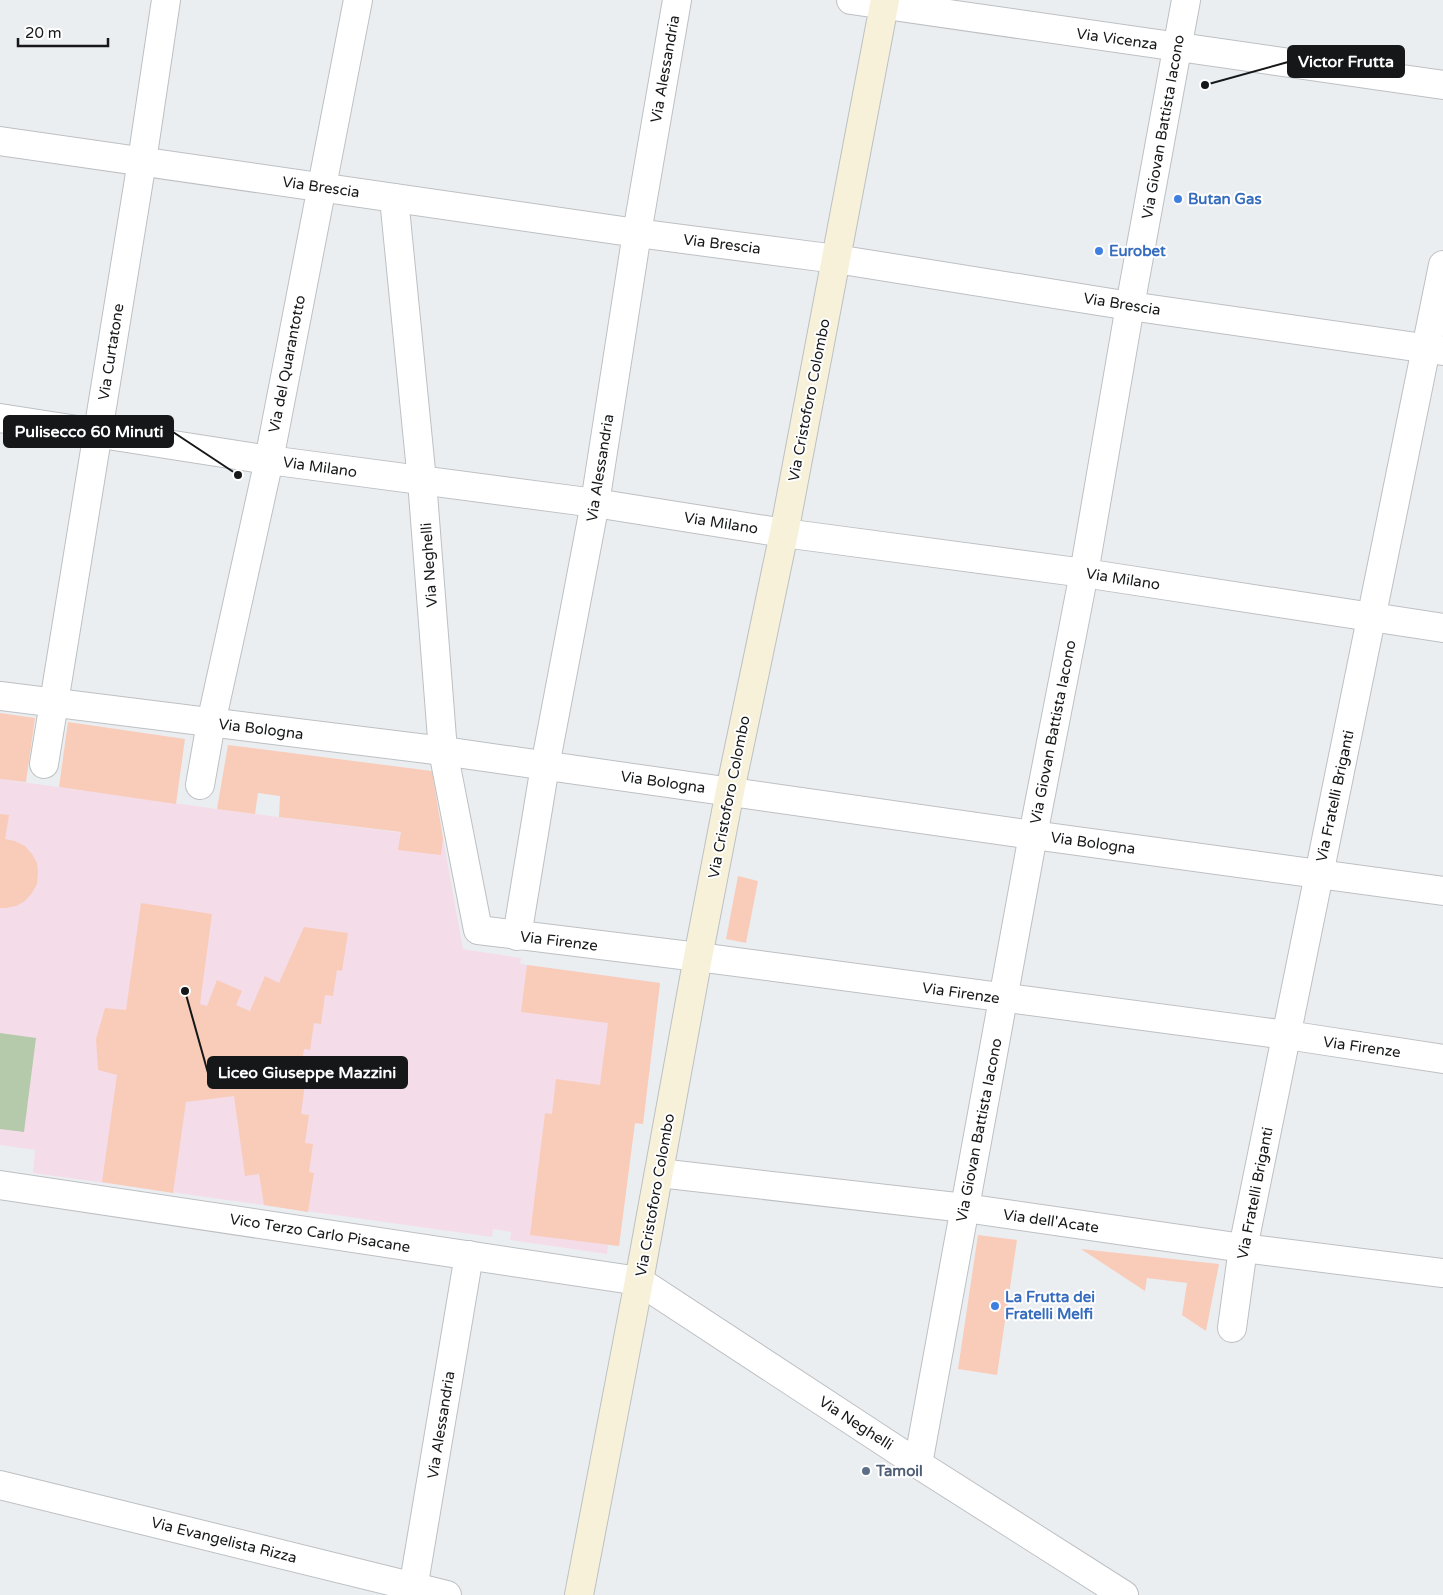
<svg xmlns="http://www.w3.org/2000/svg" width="1443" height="1595" viewBox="0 0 1443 1595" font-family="'Varela Round',sans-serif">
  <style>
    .education { fill: #f4dde9 }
    .green { fill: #b5caaa }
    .building { fill: #f9cbb9 }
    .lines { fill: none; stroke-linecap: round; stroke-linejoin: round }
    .minor-casing { stroke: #bdc0c3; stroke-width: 30 }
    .tertiary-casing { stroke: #bdc0c3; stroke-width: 30 }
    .secondary-casing { stroke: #bdc0c3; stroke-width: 30 }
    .minor { stroke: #fff; stroke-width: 28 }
    .tertiary { stroke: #fff; stroke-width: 28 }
    .secondary { stroke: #f6f1d8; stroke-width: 28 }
    .shop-dot { fill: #3f7fe0; stroke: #fff; stroke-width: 2 }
    .service-dot { fill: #5c6f8a; stroke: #fff; stroke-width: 2 }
    .labels { text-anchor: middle; stroke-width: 4; stroke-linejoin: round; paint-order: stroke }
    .street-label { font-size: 15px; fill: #161718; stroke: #fff }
    .shop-label { font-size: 15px; font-weight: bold; fill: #366cbe; stroke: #fff; text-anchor: start }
    .service-label { font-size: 15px; font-weight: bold; fill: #4e5e75; stroke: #fff; text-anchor: start }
    .leader { fill: none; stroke: #161718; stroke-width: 2 }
    .callout-dot { fill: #161718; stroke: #fff; stroke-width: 2 }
    .callout { fill: #161718; stroke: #161718; stroke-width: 2 }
    .callout-label { font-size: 16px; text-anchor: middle; font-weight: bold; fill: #fff }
  </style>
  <rect width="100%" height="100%" fill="#ebeef1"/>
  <polygon class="education" points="0,779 217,809 443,838 463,949 521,958 520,964 660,983 643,1124 634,1123 619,1246 608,1245 607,1254 510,1240 511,1232 493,1229 492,1237 33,1173 35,1150 0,1145"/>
  <polygon class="green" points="0,1033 36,1038 24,1132 0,1129"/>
  <g class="building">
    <polygon points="0,713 35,718 26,782 0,779"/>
    <polygon points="68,722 185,739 176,804 59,787"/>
    <polygon points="228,745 432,771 443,838 441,855 398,850 401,832 279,817 280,796 258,793 255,814 217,809"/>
    <polygon points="0,814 9,815 5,839 15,841 25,846 32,854 37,863 38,873 37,884 32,893 25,901 16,906 6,908 0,908"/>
    <polygon points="738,876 758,881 746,943 726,939"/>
    <polygon points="141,903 212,914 200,1004 207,1006 217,980 242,991 236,1005 250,1011 265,976 279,983 304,927 348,933 342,971 337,970 333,996 325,995 321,1024 314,1023 310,1050 304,1049 299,1084 305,1084 301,1114 309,1115 305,1143 313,1144 309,1172 314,1173 308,1212 264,1205 259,1174 245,1176 234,1096 186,1102 173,1193 102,1182 117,1075 98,1070 96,1039 105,1008 126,1010"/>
    <polygon points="527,965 660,983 643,1124 635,1123 619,1246 530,1235 545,1113 552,1114 556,1079 600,1085 608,1023 521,1012"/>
    <polygon points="978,1235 1017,1240 997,1375 958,1369"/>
    <polygon points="1081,1249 1219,1264 1206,1331 1182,1315 1187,1283 1147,1278 1145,1291"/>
  </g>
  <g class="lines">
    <g class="minor-casing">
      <g id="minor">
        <polyline points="851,0 1443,85"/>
        <polyline points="0,141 637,233 836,259 1130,306 1443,351"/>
        <polyline points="394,198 422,481 443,751 478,930 698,957 1287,1035 1443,1059"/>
        <polyline points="0,696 443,751 1033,835 1443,891"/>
        <polyline points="44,764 142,161 166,0"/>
        <polyline points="200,785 211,723 269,460 358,0"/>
        <polyline points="517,936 545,766 595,503 637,233 677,0"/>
        <polyline points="659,1173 965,1208 1243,1248 1443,1273"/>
        <polyline points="1232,1328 1243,1248 1443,265"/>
        <polyline points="0,1485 447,1595"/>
        <polyline points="412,1595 469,1255"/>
      </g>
    </g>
    <g class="tertiary-casing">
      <g id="tertiary">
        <polyline points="0,418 269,460 595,503 784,533 1084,573 1443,628"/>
        <polyline points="0,1185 639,1281 918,1464 1124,1595"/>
        <polyline points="918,1464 1033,835 1084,573 1130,306 1186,0"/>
      </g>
    </g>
    <g class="secondary-casing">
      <polyline id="secondary" points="579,1595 639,1281 698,957 730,791 784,533 885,0"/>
    </g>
    <use href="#minor" class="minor"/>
    <use href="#tertiary" class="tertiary"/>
    <use href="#secondary" class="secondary"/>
  </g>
  <g class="shop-dot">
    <circle cx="1178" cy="199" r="5"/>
    <circle cx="1099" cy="251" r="5"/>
    <circle cx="995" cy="1306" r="5"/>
  </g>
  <circle class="service-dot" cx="866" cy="1471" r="5"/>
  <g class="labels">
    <g class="street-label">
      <text transform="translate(1117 39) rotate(8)" y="5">Via Vicenza</text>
      <text transform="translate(665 69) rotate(-80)" y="5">Via Alessandria</text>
      <text transform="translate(1163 127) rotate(-80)" y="5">Via Giovan Battista Iacono</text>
      <text transform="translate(321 187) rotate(8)" y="5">Via Brescia</text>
      <text transform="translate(722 244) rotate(7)" y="5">Via Brescia</text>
      <text transform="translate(1122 304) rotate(9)" y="5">Via Brescia</text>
      <text transform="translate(111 352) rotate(-81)" y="5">Via Curtatone</text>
      <text transform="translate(287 364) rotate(-79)" y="5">Via del Quarantotto</text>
      <text transform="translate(809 400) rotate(-79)" y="5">Via Cristoforo Colombo</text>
      <text transform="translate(320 467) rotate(8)" y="5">Via Milano</text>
      <text transform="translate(600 468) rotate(-81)" y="5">Via Alessandria</text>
      <text transform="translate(721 523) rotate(9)" y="5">Via Milano</text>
      <text transform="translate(429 565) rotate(-94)" y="5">Via Neghelli</text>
      <text transform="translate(1123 579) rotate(9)" y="5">Via Milano</text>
      <text transform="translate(261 729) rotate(7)" y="5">Via Bologna</text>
      <text transform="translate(1053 732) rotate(-79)" y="5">Via Giovan Battista Iacono</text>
      <text transform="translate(663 782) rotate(8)" y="5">Via Bologna</text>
      <text transform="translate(1335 796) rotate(-78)" y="5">Via Fratelli Briganti</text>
      <text transform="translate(729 797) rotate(-79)" y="5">Via Cristoforo Colombo</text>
      <text transform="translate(1093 843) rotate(8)" y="5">Via Bologna</text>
      <text transform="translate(559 941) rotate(7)" y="5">Via Firenze</text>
      <text transform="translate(961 993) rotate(8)" y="5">Via Firenze</text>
      <text transform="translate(1362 1047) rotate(8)" y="5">Via Firenze</text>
      <text transform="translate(979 1130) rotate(-79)" y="5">Via Giovan Battista Iacono</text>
      <text transform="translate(1255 1193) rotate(-79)" y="5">Via Fratelli Briganti</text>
      <text transform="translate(655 1195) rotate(-80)" y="5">Via Cristoforo Colombo</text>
      <text transform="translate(1051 1221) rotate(8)" y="5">Via dell'Acate</text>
      <text transform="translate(320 1233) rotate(9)" y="5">Vico Terzo Carlo Pisacane</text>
      <text transform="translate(856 1423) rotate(33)" y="5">Via Neghelli</text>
      <text transform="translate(441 1425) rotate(-81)" y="5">Via Alessandria</text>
      <text transform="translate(224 1540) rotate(14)" y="5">Via Evangelista Rizza</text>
    </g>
    <g class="shop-label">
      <text x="1188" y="204">Butan Gas</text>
      <text x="1109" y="256">Eurobet</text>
      <text x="1005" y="1302">La Frutta dei<tspan x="1005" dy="17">Fratelli Melfi</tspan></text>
    </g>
    <g class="service-label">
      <text x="876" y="1476">Tamoil</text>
    </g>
  </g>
  <path class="leader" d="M1205 85L1288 62M238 475L173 432M185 991L208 1073"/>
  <g class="callout-dot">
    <circle cx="1205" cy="85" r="5"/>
    <circle cx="238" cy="475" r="5"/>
    <circle cx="185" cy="991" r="5"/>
  </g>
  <g class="callout">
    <rect x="1288" y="46" width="116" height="31" rx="5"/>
    <rect x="4" y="416" width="169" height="31" rx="5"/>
    <rect x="208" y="1057" width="199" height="31" rx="5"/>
  </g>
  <g class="callout-label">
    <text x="1346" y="67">Victor Frutta</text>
    <text x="89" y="437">Pulisecco 60 Minuti</text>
    <text x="307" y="1078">Liceo Giuseppe Mazzini</text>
  </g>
  <path d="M18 38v8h90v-8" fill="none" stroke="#161718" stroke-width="2.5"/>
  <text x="25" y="38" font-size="15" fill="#161718" stroke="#ffffff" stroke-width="4" paint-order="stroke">20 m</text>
</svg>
